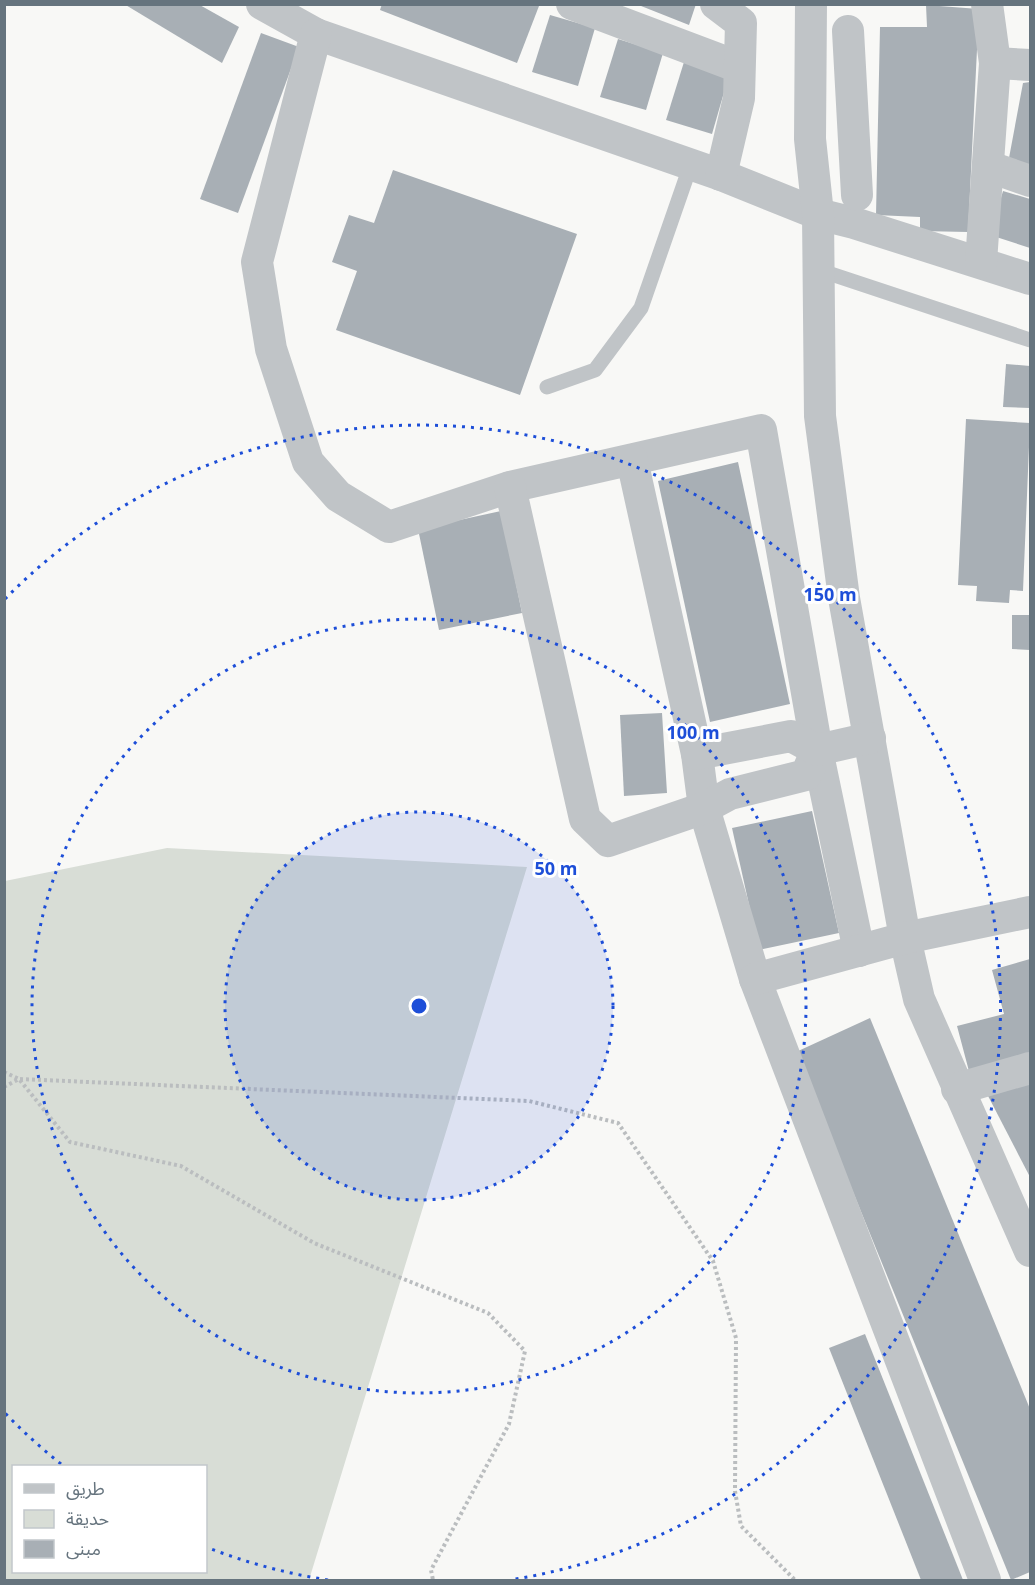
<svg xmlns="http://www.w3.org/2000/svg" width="1035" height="1585" viewBox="0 0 1035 1585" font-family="'Open Sans','Noto Sans Arabic',sans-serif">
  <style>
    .green { fill: #d8ddd6; fill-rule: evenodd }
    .building { fill: #a8afb5 }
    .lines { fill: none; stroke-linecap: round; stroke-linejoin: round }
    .path { stroke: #babdbf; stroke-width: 4; stroke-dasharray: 3 3; stroke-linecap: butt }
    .lane { stroke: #c0c4c7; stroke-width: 15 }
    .street { stroke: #c0c4c7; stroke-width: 32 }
    .ring { fill: none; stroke: #1d4ed8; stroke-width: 3; stroke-dasharray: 3 6 }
    .centre { fill: #1d4ed8; stroke: #fff; stroke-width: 3 }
    .ring-label { font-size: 18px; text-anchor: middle; font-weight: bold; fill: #1d4ed8; stroke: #fff; stroke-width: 6; stroke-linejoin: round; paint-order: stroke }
  </style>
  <rect width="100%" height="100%" fill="#f8f8f6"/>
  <path class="green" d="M167,848L527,867L309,1580H5V881ZM14,1466H206V1572H14Z"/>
  <g class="building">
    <polygon points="124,4 198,4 239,27 222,63"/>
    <polygon points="382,4 535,4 539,6 517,63 380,10"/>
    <polygon points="636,4 696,4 689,25"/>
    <polygon points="926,5 979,9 968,232 920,231 920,217 876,215 880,27 927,27"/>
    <polygon points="550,15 595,28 578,86 532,72"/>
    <polygon points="261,33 299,47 238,213 200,199"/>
    <polygon points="618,39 663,53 646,110 600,97"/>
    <polygon points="684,62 729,75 712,134 666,120"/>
    <polygon points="1030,82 1030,165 1009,158 1023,83"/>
    <polygon points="393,170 577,234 520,395 336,330 357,271 332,262 349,215 374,223"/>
    <polygon points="1003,191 1030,199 1030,248 990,235"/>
    <polygon points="1006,364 1030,366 1030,408 1003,407"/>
    <polygon points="966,419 1030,423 1023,591 1010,590 1009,603 976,601 977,586 958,585"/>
    <polygon points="738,462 790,704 710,722 658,481"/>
    <polygon points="501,511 522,613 439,630 418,529"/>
    <polygon points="1012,615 1030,615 1030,650 1012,649"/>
    <polygon points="662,713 667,793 624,796 620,715"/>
    <polygon points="812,811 839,933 759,950 732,828"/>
    <polygon points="1030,959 1030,1059 970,1075 957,1026 1004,1014 992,970"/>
    <polygon points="870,1018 1030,1409 1030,1572 1011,1580 796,1052"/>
    <polygon points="1030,1081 1030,1177 986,1092"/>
    <polygon points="865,1334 963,1580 921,1580 829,1348"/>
  </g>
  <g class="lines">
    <g class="path">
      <polyline points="4,1072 19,1079 70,1142 181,1166 314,1243 488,1313 525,1351 509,1424 431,1570 433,1580"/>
      <polyline points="4,1087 19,1079 529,1101 618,1123 713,1261 736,1338 735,1491 741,1526 795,1580"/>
    </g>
    <g class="lane">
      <polyline points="819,270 1030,340"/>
      <polyline points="547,387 595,370 641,308 691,164"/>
    </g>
    <g class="street">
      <polyline points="262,4 316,34 721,175 818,214 854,223 1030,279"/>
      <polyline points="572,4 739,67"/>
      <polyline points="716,4 741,23 739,98 721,175"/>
      <polyline points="811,4 810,139 818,214 820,416 844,598 905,938 919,999 1030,1251"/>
      <polyline points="848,31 857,195"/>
      <polyline points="316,34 257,262 271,349 308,462 338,496 389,527 510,487 761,430 817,750 859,951"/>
      <polyline points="995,63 1030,65"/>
      <polyline points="990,167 1030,181"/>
      <polyline points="981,262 995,63 987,4"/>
      <polyline points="632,460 697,754 704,808 755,979 985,1580"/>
      <polyline points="510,487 585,819 608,841 704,808 730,794 806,775 817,750"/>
      <polyline points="697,754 791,736 817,750 870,738"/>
      <polyline points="755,979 905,938 1030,912"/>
      <polyline points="957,1089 1030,1068"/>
    </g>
  </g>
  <circle cx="419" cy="1006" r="194" fill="#1d4ed8" fill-opacity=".12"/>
  <g class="ring">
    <circle cx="419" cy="1006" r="194"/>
    <circle cx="419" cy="1006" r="387"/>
    <path d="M328 1580A581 581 0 0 1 206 1547M61 1464A581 581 0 0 1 5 1413M5 599A581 581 0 1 1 510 1580"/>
  </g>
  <circle cx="419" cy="1006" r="9" class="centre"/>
  <g class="ring-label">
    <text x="830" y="601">150 m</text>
    <text x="693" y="739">100 m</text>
    <text x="556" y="875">50 m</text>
  </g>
  <rect width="1035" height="1585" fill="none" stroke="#66747e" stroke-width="12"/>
  <rect x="12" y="1465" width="195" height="108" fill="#ffffff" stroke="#c2c7cb" stroke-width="1.5"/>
  <rect x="24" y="1484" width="30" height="9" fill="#c0c4c7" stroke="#c2c7cb" stroke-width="1.5"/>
  <text x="66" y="1495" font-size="18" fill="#66747e">طريق</text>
  <rect x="24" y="1510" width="30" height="18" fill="#d8ddd6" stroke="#c2c7cb" stroke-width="1.5"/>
  <text x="66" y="1525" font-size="18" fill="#66747e">حديقة</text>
  <rect x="24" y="1540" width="30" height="18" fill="#a8afb5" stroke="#c2c7cb" stroke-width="1.5"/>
  <text x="66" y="1555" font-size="18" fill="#66747e">مبنى</text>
</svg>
